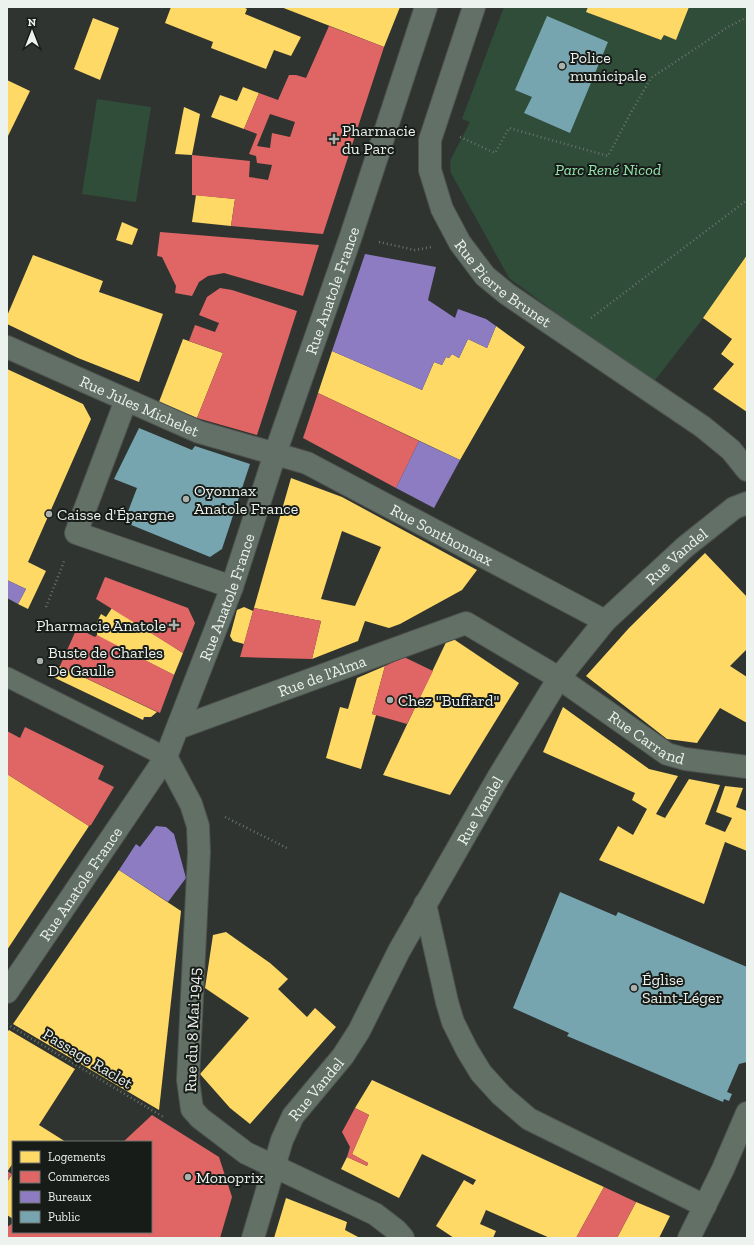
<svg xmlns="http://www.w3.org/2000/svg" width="754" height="1245" viewBox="0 0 754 1245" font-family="'Zilla Slab',serif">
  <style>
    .green { fill: #2f4d39 }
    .homes { fill: #ffd966; fill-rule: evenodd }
    .shops { fill: #e06666; fill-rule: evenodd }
    .offices { fill: #8e7cc3 }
    .public { fill: #76a5af }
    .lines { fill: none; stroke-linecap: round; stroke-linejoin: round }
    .pedestrian-casing { stroke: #4e524f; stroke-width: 21 }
    .minor-casing { stroke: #4e524f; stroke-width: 24 }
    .secondary-casing { stroke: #4e524f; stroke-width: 24 }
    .path { stroke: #6a736d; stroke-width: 2.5; stroke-dasharray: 1 3; stroke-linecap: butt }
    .pedestrian { stroke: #627066; stroke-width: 19 }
    .minor { stroke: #627066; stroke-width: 22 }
    .secondary { stroke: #637067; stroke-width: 22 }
    .poi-dot { fill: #aab0ab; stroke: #181c19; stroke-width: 1.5 }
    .labels { text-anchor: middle; stroke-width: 4; stroke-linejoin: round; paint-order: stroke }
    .poi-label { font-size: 16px; fill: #ecf2ed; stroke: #181c19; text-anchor: start }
    .park-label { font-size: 16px; font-style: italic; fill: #95e4ae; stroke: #181c19 }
    .street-label { font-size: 16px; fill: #ecf2ed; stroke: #181c19 }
  </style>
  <rect width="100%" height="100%" fill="#2f3430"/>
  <g class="green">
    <polygon points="504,7 588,7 587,12 660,40 664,35 676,40 689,7 747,7 747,255 708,312 652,384 509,278 451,173 450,161 470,122 462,119"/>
    <polygon points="97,99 151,107 136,202 82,194"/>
  </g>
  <g class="homes">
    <polygon points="171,7 243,7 247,9 245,14 301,37 291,56 274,50 266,69 211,48 213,42 165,23"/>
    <polygon points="281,7 400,7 384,47"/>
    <polygon points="588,7 689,7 676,40 664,35 661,40 586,12"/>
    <polygon points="93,18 119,28 100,80 74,69"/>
    <polygon points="7,80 30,91 7,138"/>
    <polygon points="243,87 259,93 244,129 211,117 220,95 237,101"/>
    <polygon points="184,107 200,114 192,155 175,154"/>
    <polygon points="196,195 235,199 231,226 192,222"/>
    <polygon points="122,222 138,229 132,245 116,240"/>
    <polygon points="33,255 103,281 99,292 163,314 139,382 78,358 7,324 7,316"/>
    <polygon points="747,255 747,412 713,389 734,364 721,354 732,339 703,318"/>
    <polygon points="496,326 525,347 460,460 318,393 332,351 422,390 434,362 442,365 446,357 449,358 452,354 459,358 468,339 487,348"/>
    <polygon points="183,339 223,353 197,418 159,402"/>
    <polygon points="7,369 83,404 91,419 28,562 46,571 28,609 18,604 26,589 7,580"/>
    <path d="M291,478L342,497L477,570L462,590L400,624L389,628L365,621L358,641L312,659L321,621L254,608ZM342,531L381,547L355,606L321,599Z"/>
    <polygon points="705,553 747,597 747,649 730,666 747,677 747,723 720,708 697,743 667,739 586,676 629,628"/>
    <polygon points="244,607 253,611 244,644 233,641 230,636 237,610"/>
    <polygon points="112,608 183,653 174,675 97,636 97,622 101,614 106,617"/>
    <polygon points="449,636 519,683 450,795 383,775"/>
    <polygon points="60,666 157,712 151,717 144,717 143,720 53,677"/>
    <polygon points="385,666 372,714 376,715 361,769 326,758 340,707 348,709 357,678"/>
    <polygon points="563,707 649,769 678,776 656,814 665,818 689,779 720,785 705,824 725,832 732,818 716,812 725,786 743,788 736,807 747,811 747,851 725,842 704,904 599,860 618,826 633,835 647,809 632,800 635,793 543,752"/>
    <polygon points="7,774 89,826 7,950"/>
    <polygon points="119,870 181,911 159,1110 13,1024"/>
    <polygon points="226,932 270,963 288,979 278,989 307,1017 315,1008 336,1027 250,1124 230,1108 200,1074 249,1018 205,988 213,935"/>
    <polygon points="9,1030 75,1069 39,1125 66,1142 13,1142 13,1163 7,1172 7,1032"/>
    <polygon points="372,1080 604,1187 576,1238 550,1238 486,1210 480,1224 496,1231 493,1238 454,1238 436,1226 464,1180 473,1185 476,1180 422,1154 399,1198 341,1169 347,1157 367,1166 368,1163 352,1154 369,1115 355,1108"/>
    <polygon points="13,1173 13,1219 7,1215 7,1182"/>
    <polygon points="286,1198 347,1222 345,1230 360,1238 274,1238"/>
    <polygon points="636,1202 670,1216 659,1238 617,1238"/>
  </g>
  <g class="shops">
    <path d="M329,26L384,47L323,234L231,226L235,199L192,195V155L250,161L249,177L268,180L272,165L257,163L256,156L249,154L257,134L244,129L259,93L278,100L289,75H296L306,78ZM270,114L295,122L290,137L272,133L270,148L257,146Z"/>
    <polygon points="160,232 319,245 303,296 224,273 208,276 199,282 192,296 175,293 176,286 162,257 157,256"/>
    <polygon points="220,288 232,290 297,311 257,435 197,418 223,353 189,341 195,325 215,332 219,323 199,315 207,297"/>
    <polygon points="318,393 419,441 396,488 303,438"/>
    <polygon points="105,577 188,608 195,623 183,653 96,599"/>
    <polygon points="254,608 321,621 312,659 240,657"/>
    <polygon points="77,628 95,637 97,635 174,675 160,713 60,666"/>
    <polygon points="404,657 433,671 407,724 372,714 385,666"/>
    <polygon points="25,727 104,766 98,779 114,787 91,825 89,826 7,774 7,731 20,738"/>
    <polygon points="355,1108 369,1115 352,1154 368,1163 367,1166 347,1157 350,1147 342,1132"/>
    <polygon points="152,1115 219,1157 232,1197 220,1238 7,1238 7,1227 13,1223 13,1232 151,1232 151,1142 123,1142"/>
    <polygon points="7,1171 12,1174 7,1182"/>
    <polygon points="604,1187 636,1202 617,1238 576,1238"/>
  </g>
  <g class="offices">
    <polygon points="365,254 436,267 428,300 455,318 458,309 486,319 496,326 487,348 468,339 459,358 452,354 449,358 446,357 442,365 434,362 422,390 332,351"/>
    <polygon points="419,441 460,460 434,508 396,488"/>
    <polygon points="7,580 26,589 18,604 7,598"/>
    <polygon points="156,826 166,827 174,834 186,878 168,902 119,870 136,844 140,847"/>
  </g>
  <g class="public">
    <polygon points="547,16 608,42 570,133 524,113 532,97 515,90"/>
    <polygon points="139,428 192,450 195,446 250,464 222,549 210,557 124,522 137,488 114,479"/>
    <polygon points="560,892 616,916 618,912 747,967 747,1062 739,1064 727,1092 732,1094 729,1101 724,1099 723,1102 567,1036 569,1033 513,1008"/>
  </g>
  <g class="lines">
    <g class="pedestrian-casing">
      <polyline id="pedestrian" points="7,677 166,757"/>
    </g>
    <g class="minor-casing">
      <g id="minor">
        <polyline points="126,400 76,533 232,587"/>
        <path id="s1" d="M178,728L466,623L559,678L667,754L685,759L747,767"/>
        <polyline points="166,757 191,804 198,826 199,852 188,1080 192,1109 200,1118 246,1153 375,1214 396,1230 403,1238"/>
        <polyline points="425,904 447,1002 453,1022 467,1050 481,1073 501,1095 529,1119 705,1206"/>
        <path id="s2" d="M253,1238L282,1140L293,1116L343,1056L359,1031L399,951L499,776L559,678L605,621"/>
        <polyline points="689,1238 723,1169 747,1113"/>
      </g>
    </g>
    <g class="secondary-casing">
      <g id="secondary">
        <path id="s3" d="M474,7L430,140V170L442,209L460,243L485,276L507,294L703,427L731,450L747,470"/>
        <path id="s4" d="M7,347L199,432L307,463L605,621L685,547L734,508L747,503"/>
        <path id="s5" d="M7,992L166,757L232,587L275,454L351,236L426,7"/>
      </g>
    </g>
    <g class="path">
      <polyline points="460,137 495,153 509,128 608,156 629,116 651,78 728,27 747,17"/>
      <polyline points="379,242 415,250 431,247"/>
      <polyline points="591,318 747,200"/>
      <polyline points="46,607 65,559"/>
      <polyline points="225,817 289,849"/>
      <polyline points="7,1024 165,1118"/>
    </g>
    <use href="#pedestrian" class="pedestrian"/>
    <use href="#minor" class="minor"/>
    <use href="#secondary" class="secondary"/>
  </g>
  <g class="poi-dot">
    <circle cx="562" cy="66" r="4"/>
    <path d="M332 133h4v4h4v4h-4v4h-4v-4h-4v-4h4z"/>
    <circle cx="186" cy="499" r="4"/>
    <circle cx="49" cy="514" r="4"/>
    <path d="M172 619h4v4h4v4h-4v4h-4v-4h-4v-4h4z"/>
    <circle cx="40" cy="661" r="4"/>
    <circle cx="390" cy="700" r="4"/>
    <circle cx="634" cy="988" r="4"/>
    <circle cx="188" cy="1177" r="4"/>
  </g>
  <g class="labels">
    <g class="poi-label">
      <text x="570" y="63">Police<tspan x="570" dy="18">municipale</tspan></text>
      <text x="342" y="136">Pharmacie<tspan x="342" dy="18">du Parc</tspan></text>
      <text x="194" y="496">Oyonnax<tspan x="194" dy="18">Anatole France</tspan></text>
      <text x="57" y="520">Caisse d'Épargne</text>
      <text x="166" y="631" text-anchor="end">Pharmacie Anatole</text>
      <text x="48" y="658">Buste de Charles<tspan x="48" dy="18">De Gaulle</tspan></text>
      <text x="398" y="706">Chez "Buffard"</text>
      <text x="642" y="985">Église<tspan x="642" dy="18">Saint-Léger</tspan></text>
      <text x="196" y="1183">Monoprix</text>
    </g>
    <g class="park-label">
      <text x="608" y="175">Parc René Nicod</text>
    </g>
    <g class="street-label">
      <text dy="6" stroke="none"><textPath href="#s3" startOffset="309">Rue Pierre Brunet</textPath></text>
      <text dy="6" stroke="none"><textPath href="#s5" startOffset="779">Rue Anatole France</textPath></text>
      <text dy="6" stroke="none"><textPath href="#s4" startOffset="145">Rue Jules Michelet</textPath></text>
      <text dy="6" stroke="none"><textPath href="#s4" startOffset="475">Rue Sonthonnax</textPath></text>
      <text dy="6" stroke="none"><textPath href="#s4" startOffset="756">Rue Vandel</textPath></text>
      <text dy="6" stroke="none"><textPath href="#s5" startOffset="455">Rue Anatole France</textPath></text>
      <text dy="6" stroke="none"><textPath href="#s1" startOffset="153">Rue de l'Alma</textPath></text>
      <text dy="6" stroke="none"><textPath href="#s1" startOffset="521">Rue Carrand</textPath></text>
      <text dy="6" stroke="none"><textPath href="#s2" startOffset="488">Rue Vandel</textPath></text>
      <text dy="6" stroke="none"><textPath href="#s5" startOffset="131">Rue Anatole France</textPath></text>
      <text transform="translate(192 1030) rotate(-88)" y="6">Rue du 8 Mai 1945</text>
      <text transform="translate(88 1058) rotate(31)" y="6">Passage Raclet</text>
      <text dy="6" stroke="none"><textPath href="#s2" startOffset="164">Rue Vandel</textPath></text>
    </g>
  </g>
  <rect width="754" height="1245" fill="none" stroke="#ecf2ed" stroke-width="16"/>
  <rect x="12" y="1141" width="140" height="92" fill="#181c19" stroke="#6d726e"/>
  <rect x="20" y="1151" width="20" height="12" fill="#ffd966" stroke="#6d726e"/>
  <text x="48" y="1161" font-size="12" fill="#ecf2ed">Logements</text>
  <rect x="20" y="1171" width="20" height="12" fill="#e06666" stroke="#6d726e"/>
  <text x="48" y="1181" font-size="12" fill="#ecf2ed">Commerces</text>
  <rect x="20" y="1191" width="20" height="12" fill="#8e7cc3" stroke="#6d726e"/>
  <text x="48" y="1201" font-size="12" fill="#ecf2ed">Bureaux</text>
  <rect x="20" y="1211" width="20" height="12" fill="#76a5af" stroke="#6d726e"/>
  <text x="48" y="1221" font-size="12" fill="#ecf2ed">Public</text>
  <g transform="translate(32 32)" stroke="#181c19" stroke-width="3" paint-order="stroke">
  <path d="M0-3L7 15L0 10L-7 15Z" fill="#ecf2ed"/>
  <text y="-6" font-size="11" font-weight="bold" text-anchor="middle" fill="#ecf2ed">N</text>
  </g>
</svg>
